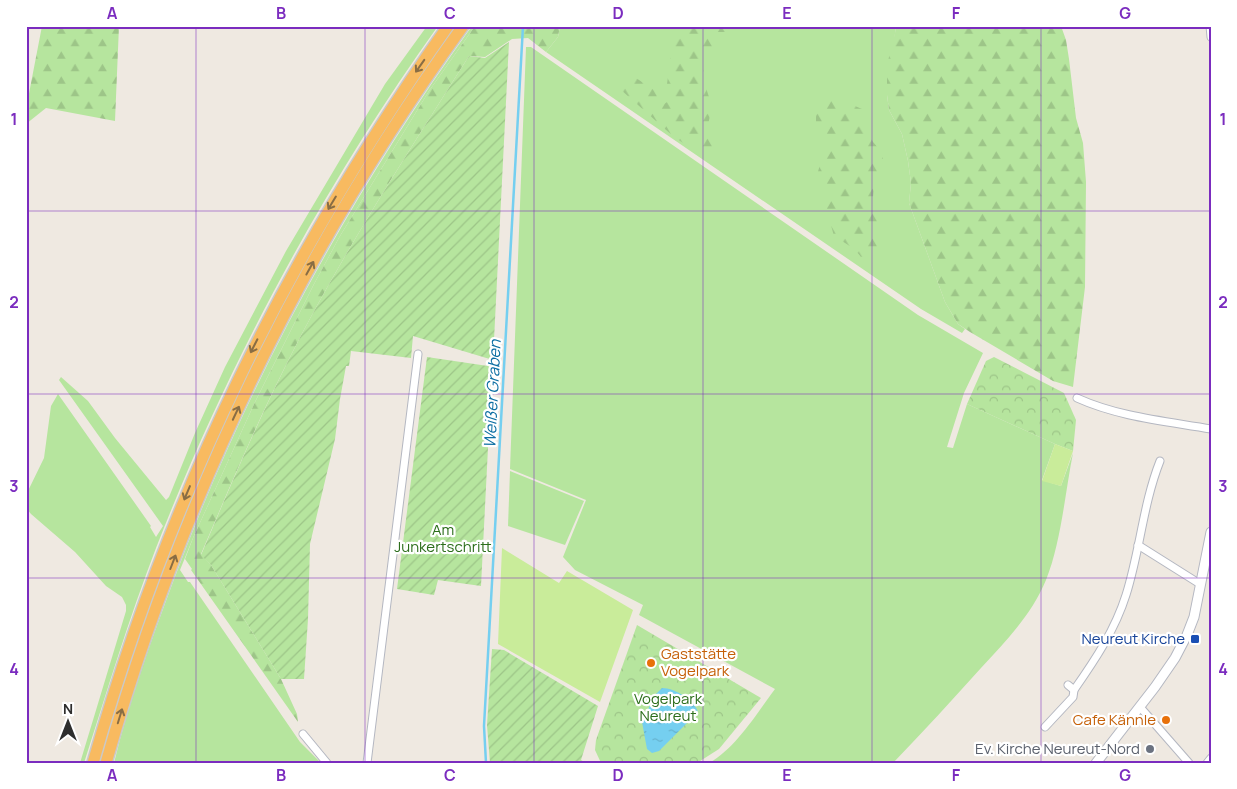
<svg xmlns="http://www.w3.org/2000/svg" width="1237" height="789" viewBox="0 0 1237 789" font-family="Manrope,sans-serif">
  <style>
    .grass { fill: #b6e59e }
    .forest { fill: url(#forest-firs) }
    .park { fill: url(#park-crowns) }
    .garden { fill: url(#garden-furrows) }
    .pitch { fill: #c9ec9a }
    .water { fill: url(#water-ripples) }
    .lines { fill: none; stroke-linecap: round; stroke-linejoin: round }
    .stream { stroke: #75cff0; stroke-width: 2.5 }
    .minor-casing { stroke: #b4b7c1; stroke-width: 9 }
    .tertiary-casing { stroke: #b4b7c1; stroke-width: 11 }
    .trunk-casing { stroke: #c9c9c9; stroke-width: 14 }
    .minor { stroke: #fff; stroke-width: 7 }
    .tertiary { stroke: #fff; stroke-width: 9 }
    .trunk { stroke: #f8ba60; stroke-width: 11 }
    .oneway { stroke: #896d44 }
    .grid { fill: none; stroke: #7b2cbf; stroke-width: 1; stroke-opacity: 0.55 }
    .transit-dot { fill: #1a4fb4; stroke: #fff; stroke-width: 2 }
    .food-dot { fill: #e8710a; stroke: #fff; stroke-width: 2 }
    .worship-dot { fill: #6b7280; stroke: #fff; stroke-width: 2 }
    .labels { text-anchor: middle; stroke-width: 4.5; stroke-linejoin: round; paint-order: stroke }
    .park-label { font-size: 15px; fill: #2c6e1b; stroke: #fff }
    .transit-label { font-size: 15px; fill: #164399; stroke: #fff; text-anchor: end }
    .food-label { font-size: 15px; fill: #c56008; stroke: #fff; text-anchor: start }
    .worship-label { font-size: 15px; fill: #5b616d; stroke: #fff; text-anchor: end }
    .water-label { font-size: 16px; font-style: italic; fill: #0d6fa3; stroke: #fff }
    .neatline { fill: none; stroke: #7b2cbf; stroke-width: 2 }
    .grid-label { font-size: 16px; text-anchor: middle; font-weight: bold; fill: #7b2cbf }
  </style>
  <defs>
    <pattern id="forest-firs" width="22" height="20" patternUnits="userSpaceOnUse" patternTransform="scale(1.25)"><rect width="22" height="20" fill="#b6e59e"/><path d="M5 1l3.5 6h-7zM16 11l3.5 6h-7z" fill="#9dc588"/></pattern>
    <pattern id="park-crowns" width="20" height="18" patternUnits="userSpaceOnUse" patternTransform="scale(1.25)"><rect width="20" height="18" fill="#b6e59e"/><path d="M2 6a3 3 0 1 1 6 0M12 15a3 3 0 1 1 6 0" fill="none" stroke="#9dc588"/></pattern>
    <pattern id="garden-furrows" width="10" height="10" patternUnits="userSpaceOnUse" patternTransform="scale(1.25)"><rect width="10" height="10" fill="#b6e59e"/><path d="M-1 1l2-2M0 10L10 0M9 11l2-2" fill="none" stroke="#9dc588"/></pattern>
    <pattern id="water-ripples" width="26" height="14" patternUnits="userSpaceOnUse" patternTransform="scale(1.25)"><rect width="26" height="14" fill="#75cff0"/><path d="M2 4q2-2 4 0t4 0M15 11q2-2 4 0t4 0" fill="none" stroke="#66b2ce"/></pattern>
  </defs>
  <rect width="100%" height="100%" fill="#efe9e1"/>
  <g class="grass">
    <path d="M427,26H438C323,187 228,363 156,548C129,618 107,691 84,763H80L126,611V605L122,597L106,586L75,552L31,514L26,508V495L44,458L51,406L58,394L151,526L150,527L156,537L163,526L59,380L61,377L88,401L115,438L166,500L169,497L195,433L225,367L286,251L385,84Z"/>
    <polygon points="454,26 457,26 297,280 135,652 107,742 105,742 143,618 203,466 250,365 335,208 415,82"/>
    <path d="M472,26H475L429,91L340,236L314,284L255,402L193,538L180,570L188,582H190L300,742L321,763H114C129,701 151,641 173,582C247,384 348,198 472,26Z"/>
    <polygon points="560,26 896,26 887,95 889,110 902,134 908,161 911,183 909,203 945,302 958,324 965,329 962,333 921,309 546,52 558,37"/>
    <path d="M526,47H531L918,315L983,353L964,393L947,447L953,448L967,404L1055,444L1042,480L1061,486L1073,453C1065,493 1061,543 1046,580C1032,614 1006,641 981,668C952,700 923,732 893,763H709C736,748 757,713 775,689L639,615L643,605L575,570L563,557L586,500L510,469Z"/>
    <polygon points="510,471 584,501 565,545 508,526"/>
  </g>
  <g class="forest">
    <polygon points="42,26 119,26 115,121 46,108 26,124 26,109"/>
    <path d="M475,26H560L558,37L546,52L528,38L512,39L485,57L469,56C406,156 341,255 288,361C256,424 229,489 201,554L211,565L281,679L297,714L298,722L191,570L192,569L185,559L193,538L255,402L314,284L340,236L429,91Z"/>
    <polygon points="675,26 739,26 732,32 713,32 713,37 723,45 717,57 707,59 703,68 707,91 712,106 708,125 713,148 710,154 703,156 674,137 620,89 629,77 636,78 657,92 660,107 667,102 667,84"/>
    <polygon points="896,26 1061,26 1066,40 1069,59 1076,118 1083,143 1086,182 1085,287 1073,387 1053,381 970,332 958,324 945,302 909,203 911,183 908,161 902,134 889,110 887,95 887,65 895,33"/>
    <path d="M834,94L848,103L862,109L867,119V130L873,142L881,151L885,168L882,176L874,184L873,197L881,243L878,253L861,257C854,247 844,243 834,236L817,175L822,158L823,136L816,123V106L821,98Z"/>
  </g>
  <g class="park">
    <polygon points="994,357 1064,393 1076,420 1073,451 1055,444 967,404 986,361"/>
    <polygon points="637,625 761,698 719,749 697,763 601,763 595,750 596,740"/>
  </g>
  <g class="garden">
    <path d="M509,42L493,360L413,336L411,358L351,351L349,366H346L340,399L335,439L310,544L308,619L304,679H281L211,565L201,555C229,489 256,425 288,361C341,255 406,156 469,56L485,58Z"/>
    <polygon points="427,357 488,366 492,369 481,586 438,580 434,595 397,589"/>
    <polygon points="492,649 504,650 598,706 581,760 586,763 490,763 487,725"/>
  </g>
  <g class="pitch">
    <polygon points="1055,444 1073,451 1061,486 1042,481"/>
    <polygon points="502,548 559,583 567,571 633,610 600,702 498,644"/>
  </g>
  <path class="water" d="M662,688C675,688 694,700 698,712L659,751L652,753L647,749L642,722L655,695Z"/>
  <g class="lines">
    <polyline class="stream" points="486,763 484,726 523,26"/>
    <g class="minor-casing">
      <g id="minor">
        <polyline points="1210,26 1211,37"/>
        <path d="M1077,398C1119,417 1165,421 1211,429"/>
        <polyline points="1138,545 1200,584"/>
        <path d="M1068,685L1074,690C1095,660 1115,630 1126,595C1140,551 1143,504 1160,461"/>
        <polyline points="1140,707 1189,763"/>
        <polyline points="1045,727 1073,697 1074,690"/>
        <polyline points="303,734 327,763"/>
        <polyline points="367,763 418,354"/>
        <polyline points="1207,763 1211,758"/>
      </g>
    </g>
    <g class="tertiary-casing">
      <polyline id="tertiary" points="1096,763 1155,687 1175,658 1187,635 1194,617 1211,532"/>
    </g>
    <g class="trunk-casing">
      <g id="trunk">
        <path d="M93,763C169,495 287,254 448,26"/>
        <path d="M106,763C181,499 302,248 463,26"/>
      </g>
    </g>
    <use href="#minor" class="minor"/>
    <use href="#tertiary" class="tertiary"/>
    <use href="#trunk" class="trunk"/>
  </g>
  <defs><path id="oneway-shaft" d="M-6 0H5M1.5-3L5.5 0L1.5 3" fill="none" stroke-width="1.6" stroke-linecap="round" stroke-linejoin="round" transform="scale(1.25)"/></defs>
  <g class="oneway">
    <use href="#oneway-shaft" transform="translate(420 66) rotate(125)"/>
    <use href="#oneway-shaft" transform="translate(332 203) rotate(121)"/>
    <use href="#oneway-shaft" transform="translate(310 268) rotate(-61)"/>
    <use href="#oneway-shaft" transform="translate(254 346) rotate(117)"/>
    <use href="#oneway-shaft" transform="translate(236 413) rotate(-65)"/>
    <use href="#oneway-shaft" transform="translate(187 493) rotate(113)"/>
    <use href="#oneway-shaft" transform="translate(173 562) rotate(-69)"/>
    <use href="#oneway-shaft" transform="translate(120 716) rotate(-73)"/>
  </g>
  <path class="grid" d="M196,26V763M365,26V763M534,26V763M703,26V763M872,26V763M1041,26V763M26,211H1211M26,394H1211M26,578H1211"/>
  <rect class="transit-dot" x="1190" y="634" width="10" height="10" rx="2.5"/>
  <g class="food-dot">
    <circle cx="651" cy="663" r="5"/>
    <circle cx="1166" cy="720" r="5"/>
  </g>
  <circle class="worship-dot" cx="1150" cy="749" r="5"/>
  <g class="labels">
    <g class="park-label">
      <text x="443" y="535">Am<tspan x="443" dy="17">Junkertschritt</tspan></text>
      <text x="668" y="704">Vogelpark<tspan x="668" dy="17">Neureut</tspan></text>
    </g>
    <g class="transit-label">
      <text x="1185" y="644">Neureut Kirche</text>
    </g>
    <g class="food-label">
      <text x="661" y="659">Gaststätte<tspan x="661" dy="17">Vogelpark</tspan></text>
      <text x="1156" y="725" text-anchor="end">Cafe Kännle</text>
    </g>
    <g class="worship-label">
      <text x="1140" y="754">Ev. Kirche Neureut-Nord</text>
    </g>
    <g class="water-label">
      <text transform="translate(492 394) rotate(-87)" y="6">Weißer Graben</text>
    </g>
  </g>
  <rect width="1237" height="789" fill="none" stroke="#ffffff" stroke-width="55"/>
  <g transform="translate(68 722)" stroke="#ffffff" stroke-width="4" paint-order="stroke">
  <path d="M0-4L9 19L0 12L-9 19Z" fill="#2e2e2e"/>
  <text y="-8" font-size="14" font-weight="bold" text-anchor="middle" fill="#2e2e2e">N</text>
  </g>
  <rect x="28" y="28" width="1182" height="734" class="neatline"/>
  <g class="grid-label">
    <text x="112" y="19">A</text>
    <text x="281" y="19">B</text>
    <text x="450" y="19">C</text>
    <text x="618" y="19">D</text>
    <text x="787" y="19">E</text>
    <text x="956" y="19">F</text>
    <text x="1125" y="19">G</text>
    <text x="14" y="125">1</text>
    <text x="1223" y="125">1</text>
    <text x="14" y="308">2</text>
    <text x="1223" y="308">2</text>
    <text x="14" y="492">3</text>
    <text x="1223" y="492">3</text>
    <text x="14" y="675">4</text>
    <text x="1223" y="675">4</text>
    <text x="112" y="781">A</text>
    <text x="281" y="781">B</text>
    <text x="450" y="781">C</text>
    <text x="618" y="781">D</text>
    <text x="787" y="781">E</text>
    <text x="956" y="781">F</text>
    <text x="1125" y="781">G</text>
  </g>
</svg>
